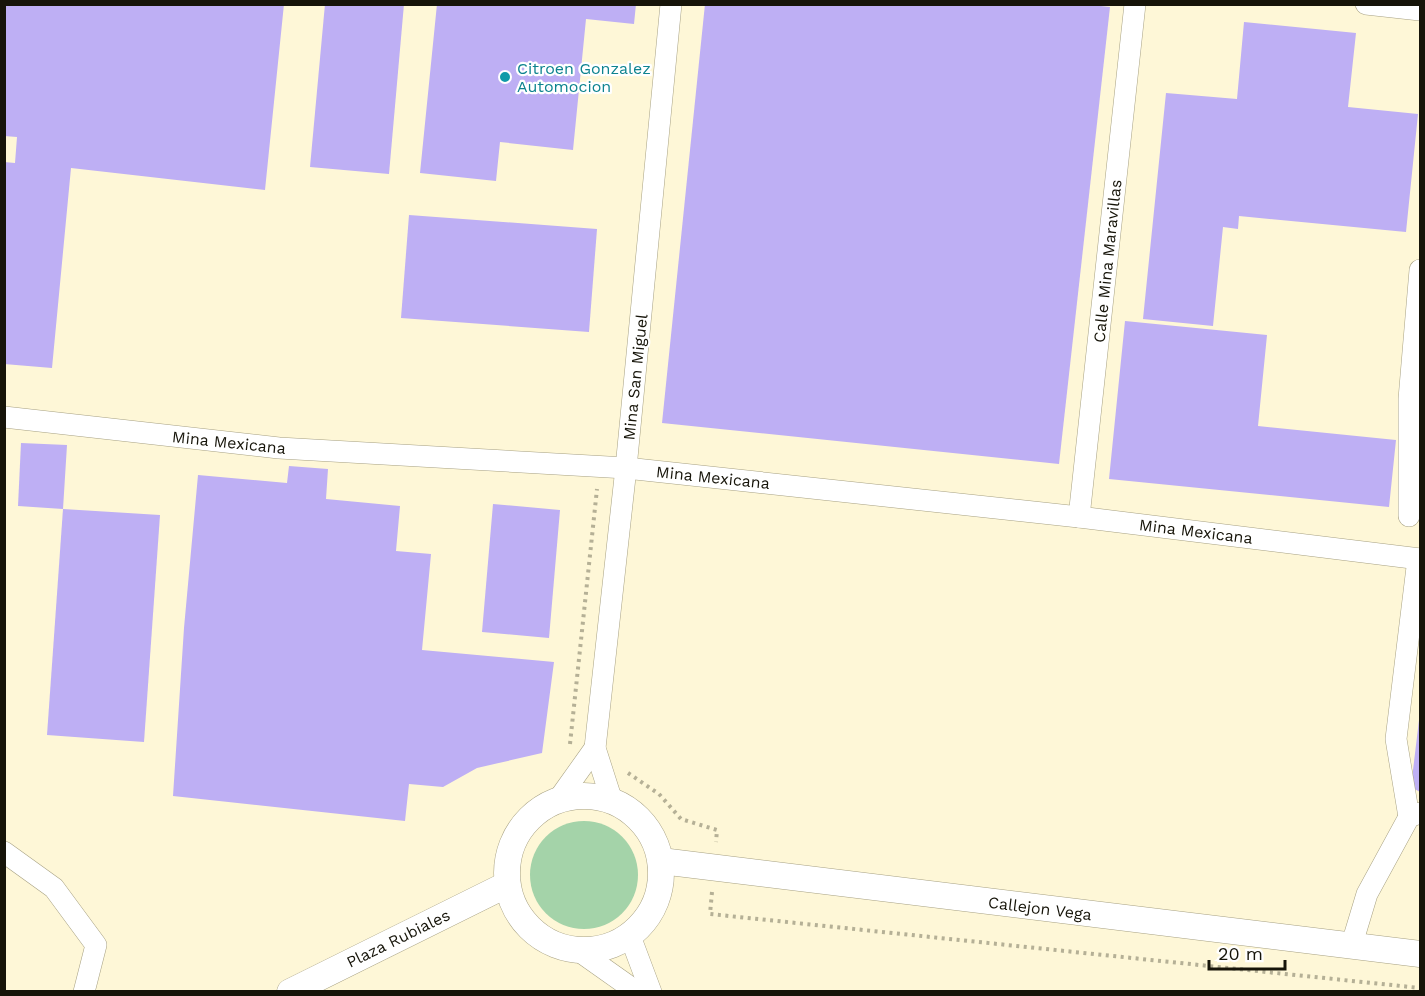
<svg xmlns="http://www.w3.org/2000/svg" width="1425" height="996" viewBox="0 0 1425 996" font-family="'Work Sans',sans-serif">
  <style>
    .green { fill: #a4d3a9 }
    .building { fill: #beaff4 }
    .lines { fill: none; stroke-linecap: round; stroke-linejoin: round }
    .minor-casing { stroke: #a7a183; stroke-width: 22 }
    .tertiary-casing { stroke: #a7a183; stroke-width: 27 }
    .path { stroke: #b5b096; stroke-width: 4; stroke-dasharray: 3 4.5; stroke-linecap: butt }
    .minor { stroke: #fff; stroke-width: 21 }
    .tertiary { stroke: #fff; stroke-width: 26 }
    .culture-dot { fill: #0f9aa8; stroke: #fff; stroke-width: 2 }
    .labels { text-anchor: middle; stroke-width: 4.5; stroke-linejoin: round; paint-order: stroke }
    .culture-label { font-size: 16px; fill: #0d838f; stroke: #fff; text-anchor: start }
    .street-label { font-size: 16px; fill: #161409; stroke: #fff }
  </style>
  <rect width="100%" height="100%" fill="#fef7d7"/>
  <circle class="green" cx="584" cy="875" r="54"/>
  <g class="building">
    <polygon points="4,4 284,4 265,190 71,168 52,368 4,364 4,162 15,163 17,137 4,136"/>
    <polygon points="325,4 404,4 389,174 310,167"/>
    <polygon points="437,4 636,4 634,24 586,19 573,150 500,142 496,181 420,173"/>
    <polygon points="705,4 1083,4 1110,7 1059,464 662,423"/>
    <polygon points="1244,22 1356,33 1348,107 1418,114 1406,232 1239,216 1238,229 1223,227 1213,326 1143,319 1166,93 1237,99"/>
    <polygon points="409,215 597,229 589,332 401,318"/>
    <polygon points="1125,321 1267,335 1258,426 1396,440 1389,507 1109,479"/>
    <polygon points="21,443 67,445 63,509 18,506"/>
    <polygon points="289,466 328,469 326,499 400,506 396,551 431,554 422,650 554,662 542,753 477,768 443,787 409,784 405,821 173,796 184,628 198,475 287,483"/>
    <polygon points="493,504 560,510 549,638 482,632"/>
    <polygon points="63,509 160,515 144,742 47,735"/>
    <polygon points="1419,720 1420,720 1420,792 1411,787"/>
  </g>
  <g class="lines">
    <g class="minor-casing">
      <g id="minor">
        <polyline points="1366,4 1420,10"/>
        <polyline points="4,417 279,448 626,468 1079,517 1420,559"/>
        <polyline points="1409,516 1409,399 1420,270"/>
        <polyline points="1079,517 1135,4"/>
        <polyline points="558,800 595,748"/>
        <polyline points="612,801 595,748 626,468 671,4"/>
        <polyline points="1409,817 1396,739 1418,559"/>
        <polyline points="4,852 54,888 96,945 84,992"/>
        <polyline points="630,936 651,992"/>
        <polyline points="1351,947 1367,894 1409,817 1420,813"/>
        <polyline points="579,951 637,992"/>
      </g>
    </g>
    <g class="tertiary-casing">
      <g id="tertiary">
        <circle cx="584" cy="873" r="77"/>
        <polyline points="661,861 1420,954"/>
        <polyline points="290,992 506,885"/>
      </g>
    </g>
    <g class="path">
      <polyline points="570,744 597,489"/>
      <polyline points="628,773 659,794 681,819 717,830 716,842"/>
      <polyline points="712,892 710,914 1420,988"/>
    </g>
    <use href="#minor" class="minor"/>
    <use href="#tertiary" class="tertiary"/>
  </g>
  <circle class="culture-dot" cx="505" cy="77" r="6"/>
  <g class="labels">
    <g class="culture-label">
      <text x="517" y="74">Citroen Gonzalez<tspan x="517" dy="18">Automocion</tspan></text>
    </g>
    <g class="street-label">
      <text transform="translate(1107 261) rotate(-84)" y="6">Calle Mina Maravillas</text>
      <text transform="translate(635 377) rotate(-84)" y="6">Mina San Miguel</text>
      <text transform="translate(229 442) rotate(6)" y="6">Mina Mexicana</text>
      <text transform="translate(713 477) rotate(6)" y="6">Mina Mexicana</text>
      <text transform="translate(1196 531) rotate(7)" y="6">Mina Mexicana</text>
      <text transform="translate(1040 908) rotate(7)" y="6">Callejon Vega</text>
      <text transform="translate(398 938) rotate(-26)" y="6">Plaza Rubiales</text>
    </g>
  </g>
  <rect width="1425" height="996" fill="none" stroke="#161409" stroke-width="12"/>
  <path d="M1209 960v9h76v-9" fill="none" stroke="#161409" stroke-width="3"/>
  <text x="1218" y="960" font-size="18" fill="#161409" stroke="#ffffff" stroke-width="4.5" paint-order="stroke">20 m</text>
</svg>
